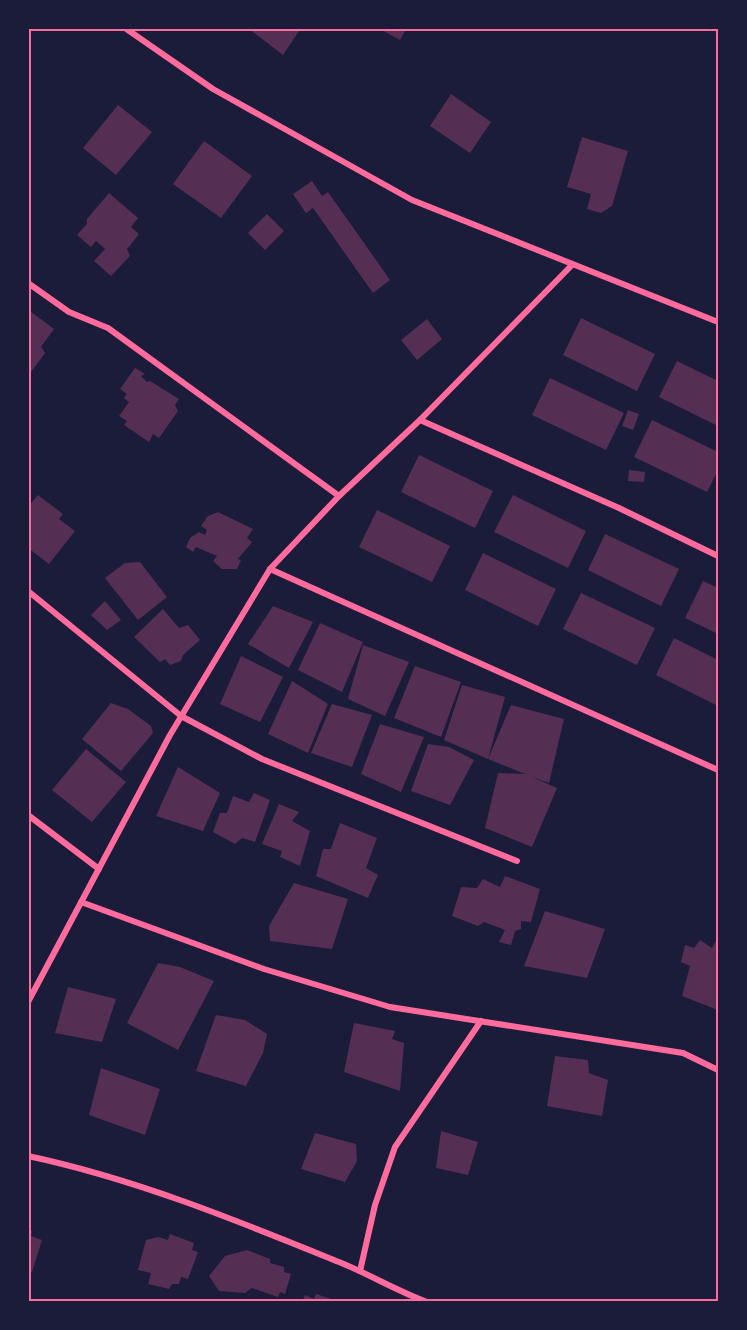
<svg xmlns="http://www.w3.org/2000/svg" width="747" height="1330" viewBox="0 0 747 1330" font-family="Quicksand,sans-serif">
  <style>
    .building { fill: #542f53 }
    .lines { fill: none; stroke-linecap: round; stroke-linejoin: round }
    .minor { stroke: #ff6b9d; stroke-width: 6 }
    .neatline { fill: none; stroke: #ff6b9d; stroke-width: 2 }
  </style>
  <rect width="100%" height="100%" fill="#1b1b3a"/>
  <g class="building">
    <polygon points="248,28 301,28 283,55"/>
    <polygon points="378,28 414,28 414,30 405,31 400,40"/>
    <polygon points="451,94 491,122 470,153 430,126"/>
    <polygon points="118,105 152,132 116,175 83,148"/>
    <polygon points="582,137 628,151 612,206 601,213 587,209 591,194 567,187"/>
    <polygon points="204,141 252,176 221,218 173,184"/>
    <polygon points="312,181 322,196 328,192 390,280 373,293 313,208 306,213 293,194"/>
    <polygon points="109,193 138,218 131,227 139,234 127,249 130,256 111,276 94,261 105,249 96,241 91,247 77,235 87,224 87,219"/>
    <polygon points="267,214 284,231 265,250 248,233"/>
    <polygon points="30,311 54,329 41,347 45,353 28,376"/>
    <polygon points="581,318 655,354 637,391 563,355"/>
    <polygon points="427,319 442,339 417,360 401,340"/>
    <polygon points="677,361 718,381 718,426 659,397"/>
    <polygon points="135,368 145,374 141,376 147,382 150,381 179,399 175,405 178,411 159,438 153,434 149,442 124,425 127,421 119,416 129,402 124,398 127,394 120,389"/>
    <polygon points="550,378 624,413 606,450 532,415"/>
    <polygon points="628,410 639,414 633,430 622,426"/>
    <polygon points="652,420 718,452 718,470 707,492 634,457"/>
    <polygon points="419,455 493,491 475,528 401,492"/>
    <polygon points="629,470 645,472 644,482 628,481"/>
    <polygon points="38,495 63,514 59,519 75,531 49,564 28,548 28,507"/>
    <polygon points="513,495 586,531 568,568 494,532"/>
    <polygon points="377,510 450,546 432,582 359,547"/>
    <polygon points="218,512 253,529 247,538 252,542 238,559 241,560 237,569 222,569 213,561 217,556 196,547 193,552 186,547 190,538 199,532 205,535 207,530 201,526 208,516"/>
    <polygon points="605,534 679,569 661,606 588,570"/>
    <polygon points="483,553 556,589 538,626 465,590"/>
    <polygon points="140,562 167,597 138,620 105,578 125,563"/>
    <polygon points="703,581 718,588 718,634 685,618"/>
    <polygon points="581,593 655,628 637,665 563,629"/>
    <polygon points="105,601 121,620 107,630 91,615"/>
    <polygon points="273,606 313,622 289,668 248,644"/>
    <polygon points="163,609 179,628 188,625 200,640 183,655 181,661 170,665 165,659 160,662 134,637"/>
    <polygon points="320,623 363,642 342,692 298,670"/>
    <polygon points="674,638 718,660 718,706 656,675"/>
    <polygon points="363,645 409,662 385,716 348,699"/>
    <polygon points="241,656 283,677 260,722 220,704"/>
    <polygon points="415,666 461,682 441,737 394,718"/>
    <polygon points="292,681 328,704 308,753 268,734"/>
    <polygon points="462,685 505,697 488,759 444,740"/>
    <polygon points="111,703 128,709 151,726 153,733 121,771 82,739"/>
    <polygon points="332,704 372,715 352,767 311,753"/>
    <polygon points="511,705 564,719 549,783 532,777 557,788 532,847 485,828 498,773 525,774 488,759"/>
    <polygon points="380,724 424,737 401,792 361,774"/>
    <polygon points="428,744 449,747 474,760 450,805 411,791"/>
    <polygon points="86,749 126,782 92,822 52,790"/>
    <polygon points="178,767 220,793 203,831 156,816"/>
    <polygon points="254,793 270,800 255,842 242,838 235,844 213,832 220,813 227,813 233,796 249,802"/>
    <polygon points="279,804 299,812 292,821 310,831 300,866 280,857 282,851 262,844"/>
    <polygon points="340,823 377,838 366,868 378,875 368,898 316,876 323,849 331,849"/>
    <polygon points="505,876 540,889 531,922 521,921 521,929 515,931 511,945 499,942 505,930 484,922 478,926 452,916 461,887 477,888 483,879 500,887"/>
    <polygon points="294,883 348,899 332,949 270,941 269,926"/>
    <polygon points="545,911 605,929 587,978 524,966"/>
    <polygon points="718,937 718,1010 682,996 690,966 681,962 685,945 694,948 700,940 712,948"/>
    <polygon points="158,963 180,967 214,981 178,1050 127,1023"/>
    <polygon points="68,987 116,999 102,1042 55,1033"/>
    <polygon points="216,1015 245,1020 267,1034 263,1053 246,1086 196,1071"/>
    <polygon points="354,1023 395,1031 392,1039 404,1043 400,1091 344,1072"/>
    <polygon points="555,1056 588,1060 589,1073 608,1080 602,1116 547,1106"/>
    <polygon points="101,1068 160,1089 145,1135 89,1115"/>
    <polygon points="441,1131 478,1142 468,1175 436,1168"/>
    <polygon points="315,1133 356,1144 357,1161 345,1182 301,1169"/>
    <polygon points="28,1230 32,1231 31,1236 42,1240 32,1272 28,1273"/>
    <polygon points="170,1234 194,1243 192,1250 198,1252 188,1279 181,1277 179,1284 172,1284 169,1289 148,1284 151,1273 138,1270 146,1240 158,1237 168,1240"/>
    <polygon points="247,1250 270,1259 270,1263 284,1267 284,1272 291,1274 285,1294 280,1292 278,1297 252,1288 245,1293 219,1291 209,1276 225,1256"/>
    <polygon points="316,1294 337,1301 336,1302 302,1302 305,1295 314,1299"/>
  </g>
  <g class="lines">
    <g class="minor">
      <polyline points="125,28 213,89 412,200 718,322"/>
      <polyline points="28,283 69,312 108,328 339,496"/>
      <polyline points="420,420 619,508 718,556"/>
      <polyline points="270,569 718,770"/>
      <polyline points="28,591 181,716 262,759 517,861"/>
      <polyline points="28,815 99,869"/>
      <polyline points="81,902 264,969 390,1007 683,1053 718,1070"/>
      <polyline points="28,1002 170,735 270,569 339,496 420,420 572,265"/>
      <path d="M28,1156C136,1179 238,1221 339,1262C369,1274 397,1291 427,1302"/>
      <polyline points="360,1271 375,1205 395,1147 481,1021"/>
    </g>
  </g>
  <rect width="747" height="1330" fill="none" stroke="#1b1b3a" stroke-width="60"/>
  <rect x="30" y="30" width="687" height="1270" class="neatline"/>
</svg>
